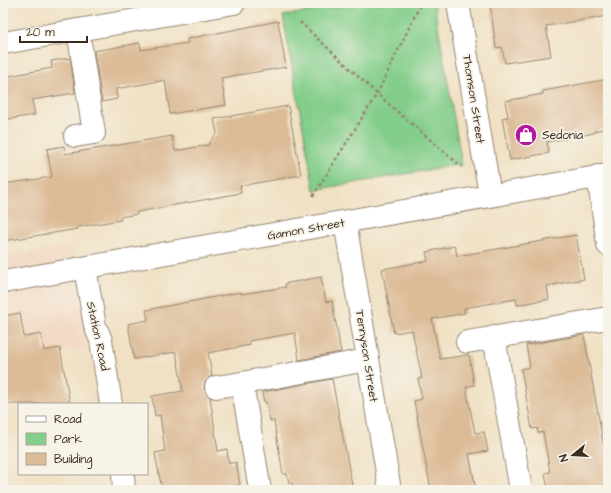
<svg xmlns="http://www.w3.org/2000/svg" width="611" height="493" viewBox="0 0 611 493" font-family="'Architects Daughter',sans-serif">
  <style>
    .built { fill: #f1d5bd }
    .green { fill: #83ce8b; stroke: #5f7c54 }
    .building { fill: #dcbb97 }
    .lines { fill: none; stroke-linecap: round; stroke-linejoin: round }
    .minor-casing { stroke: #968671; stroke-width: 24 }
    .path { stroke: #968671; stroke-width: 2.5; stroke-dasharray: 3 3; stroke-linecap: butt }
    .minor { stroke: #fff; stroke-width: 22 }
    .labels { text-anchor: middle; stroke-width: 3.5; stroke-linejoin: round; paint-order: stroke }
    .street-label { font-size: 12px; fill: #3b2a1e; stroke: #f7f3e8 }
    .poi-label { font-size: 12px; fill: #3b2a1e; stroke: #f7f3e8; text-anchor: start }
  </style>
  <rect width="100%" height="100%" fill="#f7f3e8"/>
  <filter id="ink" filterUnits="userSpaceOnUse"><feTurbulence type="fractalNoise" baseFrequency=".025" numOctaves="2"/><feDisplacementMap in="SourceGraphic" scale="8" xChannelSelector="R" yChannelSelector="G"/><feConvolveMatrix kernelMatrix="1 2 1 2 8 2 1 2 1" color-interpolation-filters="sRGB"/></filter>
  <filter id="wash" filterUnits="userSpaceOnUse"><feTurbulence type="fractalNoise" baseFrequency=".012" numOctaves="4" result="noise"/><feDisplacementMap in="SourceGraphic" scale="16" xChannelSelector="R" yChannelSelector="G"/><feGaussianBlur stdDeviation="0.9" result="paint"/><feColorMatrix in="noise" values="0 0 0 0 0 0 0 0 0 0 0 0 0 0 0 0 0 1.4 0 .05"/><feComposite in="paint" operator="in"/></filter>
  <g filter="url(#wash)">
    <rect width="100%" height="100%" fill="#f0e1c4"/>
    <polygon class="built" points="72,246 87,348 3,361 3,257"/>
    <polygon class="green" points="356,3 434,3 462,164 314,190 283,16"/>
    <g id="blocks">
      <g class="building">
        <polygon points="490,3 608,3 608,16 546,26 551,56 505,63 502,47 496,48"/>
        <polygon points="278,21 286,67 221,78 226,105 170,114 165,80 116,89 117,99 102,102 94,51 140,43 141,50 188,43 187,39"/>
        <polygon points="70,58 75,93 32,100 35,115 3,120 3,77 52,68 51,61"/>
        <polygon points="608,79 608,128 594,131 594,133 547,142 549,153 510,160 502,118 508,117 505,101 543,94 543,91"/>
        <polygon points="288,106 301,175 240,186 241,193 137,212 137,214 120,217 121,220 77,227 78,229 3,241 3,184 52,177 47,149 64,146 65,154 172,136 175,151 208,145 217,133 214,119"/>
        <polygon points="576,235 584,279 547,286 549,299 517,305 516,299 464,308 465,313 432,319 440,359 469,355 474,385 466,387 475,433 484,432 488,451 469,454 476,490 431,490 414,401 422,399 418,379 422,378 412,330 394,333 382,269 428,261 426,252 455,246 457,256"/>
        <polygon points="321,277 326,302 332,301 341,352 299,360 295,333 249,341 250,345 208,353 212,375 205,382 204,389 210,397 218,451 227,449 229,464 236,462 240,485 209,490 162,490 155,453 165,451 160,415 155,416 152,396 183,391 176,352 134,359 128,324 148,320 146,310 241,292 241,294 286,287 285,284 288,283"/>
        <polygon points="20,313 24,337 41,334 44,351 60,348 70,404 3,404 3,316"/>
        <polygon points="584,335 603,442 608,441 608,490 548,490 545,473 550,472 543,432 538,433 537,428 532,429 521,369 530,367 526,345"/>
        <polygon points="332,379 353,490 294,490 292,483 289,483 287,474 283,474 274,421 270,421 266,402 264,402 262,392"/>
      </g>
    </g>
  </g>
  <g filter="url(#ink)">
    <use href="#blocks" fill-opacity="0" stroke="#968671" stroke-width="1"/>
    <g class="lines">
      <g class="minor-casing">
        <g id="minor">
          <polyline points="458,3 490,195"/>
          <polyline points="3,43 234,3"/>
          <polyline points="75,136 94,133 78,30"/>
          <polyline points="598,176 608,245"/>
          <polyline points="345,222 390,490"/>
          <polyline points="85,268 95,326 101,340 111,404"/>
          <polyline points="3,282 608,175"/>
          <polyline points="494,337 521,490"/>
          <polyline points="467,342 608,318"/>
          <polyline points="216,387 242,383"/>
          <polyline points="123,474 124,490"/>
          <polyline points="260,490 242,383 367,360"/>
        </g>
      </g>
      <g class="path">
        <polyline points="300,22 377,94 462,167"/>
        <polyline points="313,196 377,94 421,3"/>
      </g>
      <use href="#minor" class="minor"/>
    </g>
  </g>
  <defs>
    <g id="shop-disc" transform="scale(1.15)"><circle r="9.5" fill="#b5179e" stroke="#f7f3e8"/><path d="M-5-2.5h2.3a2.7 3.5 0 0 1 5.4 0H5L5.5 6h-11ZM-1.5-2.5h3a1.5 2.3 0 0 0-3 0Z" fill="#fff"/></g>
  </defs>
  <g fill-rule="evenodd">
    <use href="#shop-disc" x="526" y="135"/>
  </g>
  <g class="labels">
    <g class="street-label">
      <text transform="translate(474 99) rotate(81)" y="4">Thomson Street</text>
      <text transform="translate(306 229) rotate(-10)" y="4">Gamon Street</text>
      <text transform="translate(98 336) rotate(78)" y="4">Station Road</text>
      <text transform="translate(367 356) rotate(81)" y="4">Tennyson Street</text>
    </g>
    <g class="poi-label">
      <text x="542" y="139">Sedonia</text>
    </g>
  </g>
  <rect width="611" height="493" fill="none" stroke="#f7f3e8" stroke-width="16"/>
  <rect x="18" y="403" width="130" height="72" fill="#f7f3e8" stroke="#aca397"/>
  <rect x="26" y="416" width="20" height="6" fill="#ffffff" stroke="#aca397"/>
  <text x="54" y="423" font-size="12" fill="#3b2a1e">Road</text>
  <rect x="26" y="433" width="20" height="12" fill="#83ce8b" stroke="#aca397"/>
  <text x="54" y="443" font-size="12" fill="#3b2a1e">Park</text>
  <rect x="26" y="453" width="20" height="12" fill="#dcbb97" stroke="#aca397"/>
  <text x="54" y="463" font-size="12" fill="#3b2a1e">Building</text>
  <g transform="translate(573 455) rotate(252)" stroke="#f7f3e8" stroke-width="3" paint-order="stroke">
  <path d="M0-3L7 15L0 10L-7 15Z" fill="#3b2a1e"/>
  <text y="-6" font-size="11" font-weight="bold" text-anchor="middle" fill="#3b2a1e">N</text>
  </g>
  <path d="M20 36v6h67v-6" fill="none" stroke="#3b2a1e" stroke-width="2"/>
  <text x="26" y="36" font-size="12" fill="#3b2a1e" stroke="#f7f3e8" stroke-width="3" paint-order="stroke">20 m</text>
</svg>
